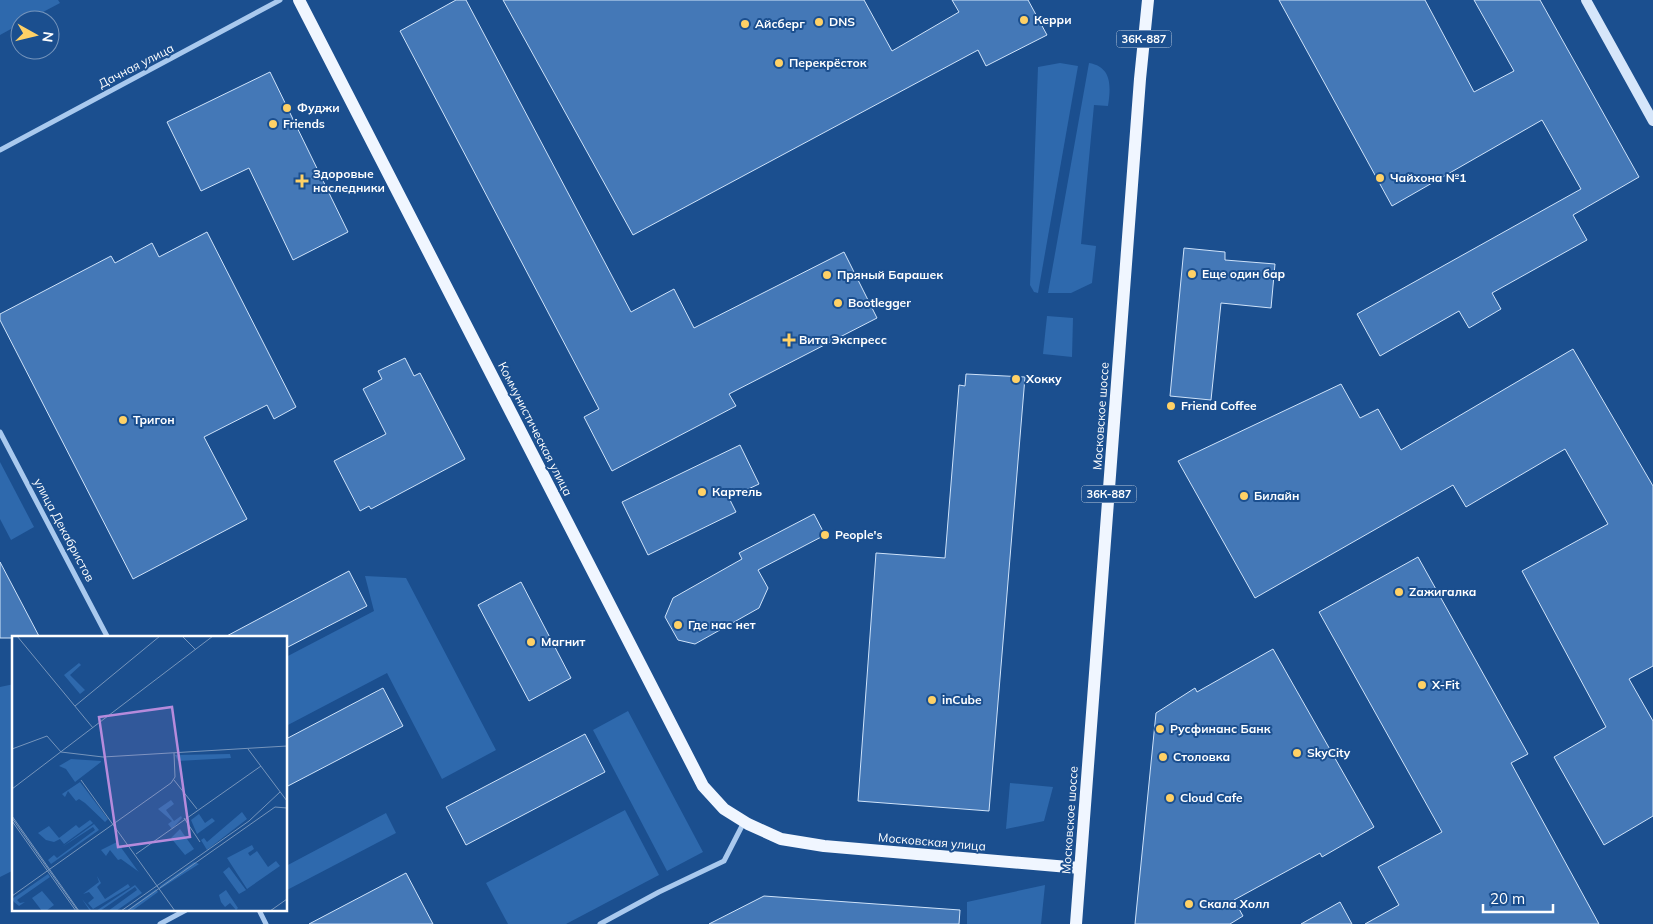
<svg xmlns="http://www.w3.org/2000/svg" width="1653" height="924" viewBox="0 0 1653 924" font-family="Mulish,sans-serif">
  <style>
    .green { fill: #2e69ad }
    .building { fill: #4478b7; stroke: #cfe3fa }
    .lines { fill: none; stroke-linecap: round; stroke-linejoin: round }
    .minor { stroke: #a9c9ee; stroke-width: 5 }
    .secondary { stroke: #d6e6fa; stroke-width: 10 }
    .primary { stroke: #f0f6ff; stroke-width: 12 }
    .poi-dot { fill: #ffd166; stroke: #1b4f8f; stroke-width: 2 }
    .labels { text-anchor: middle; stroke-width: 4; stroke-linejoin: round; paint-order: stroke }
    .shield { fill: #1b4f8f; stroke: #bbcadd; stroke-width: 1 }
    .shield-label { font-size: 11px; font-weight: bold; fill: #fff }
    .poi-label { font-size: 12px; font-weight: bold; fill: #fff; stroke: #1b4f8f; text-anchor: start }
    .street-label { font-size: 12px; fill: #fff; stroke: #1b4f8f }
    .inset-road { fill: none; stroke: #7695bc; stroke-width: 1 }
    .view { fill: #b68bdc; fill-opacity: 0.15; stroke: #b68bdc; stroke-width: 2.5 }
    .inset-edge { fill: none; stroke: #fff; stroke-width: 2.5 }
  </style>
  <rect width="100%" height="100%" fill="#1b4f8f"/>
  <g class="green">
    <polygon points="0,0 58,0 60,3 28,20 20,20 20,24 0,35"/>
    <polygon points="1060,63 1078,66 1038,293 1034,292 1030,285 1038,67"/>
    <path d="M1089,63C1112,67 1111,86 1108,106L1094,105L1081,244L1096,246L1092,283L1071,293H1048Z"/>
    <polygon points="1047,316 1073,318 1072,357 1043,354"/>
    <polygon points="0,462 34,527 11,540 0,519"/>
    <polygon points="365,576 406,578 496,750 442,779 387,673 286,726 286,657 374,611"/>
    <polygon points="14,684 14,870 0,877 0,687"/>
    <polygon points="628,711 703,852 667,871 593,730"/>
    <polygon points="1010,783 1053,787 1044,821 1006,829"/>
    <polygon points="625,810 659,875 566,924 508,924 486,883"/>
    <polygon points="386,813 396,833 287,890 286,866"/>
    <polygon points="1045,885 1041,924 967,924 967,902"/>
  </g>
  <g class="building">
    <polygon points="456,0 466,0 631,312 674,289 694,328 844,252 877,318 729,394 736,406 612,471 584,417 599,409 400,31"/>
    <polygon points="503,0 864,0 892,51 959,12 952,0 1028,0 1047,35 986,66 978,50 633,235"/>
    <polygon points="1279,0 1425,0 1474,92 1514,71 1474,0 1540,0 1639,177 1573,215 1587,240 1492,293 1501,309 1469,328 1459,311 1380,356 1357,314 1581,189 1542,120 1392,206"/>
    <polygon points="270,72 348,232 293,260 249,168 201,191 167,122"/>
    <polygon points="207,232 296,407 274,419 267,405 204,437 247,519 133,579 0,320 0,314 111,256 115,263 152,243 159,257"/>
    <polygon points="1184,248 1225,252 1225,260 1275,264 1271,308 1221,303 1211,400 1170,396"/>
    <polygon points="1573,349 1653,486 1653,666 1629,679 1653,721 1653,816 1604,845 1554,757 1606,727 1522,571 1608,524 1565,449 1466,507 1453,485 1255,598 1178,461 1341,384 1360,418 1378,409 1401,450"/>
    <polygon points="405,358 414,376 420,373 465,459 371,509 369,506 360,511 334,461 386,434 363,389 382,379 378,371"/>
    <polygon points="966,374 1025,377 989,811 858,801 876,553 945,558 959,385 965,386"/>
    <polygon points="740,445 759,484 729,498 736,512 648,555 622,502"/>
    <polygon points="814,514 825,535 758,570 768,588 759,608 695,644 678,640 665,617 673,598 742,559 739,553"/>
    <polygon points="1418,557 1528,754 1511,763 1599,924 1365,924 1399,905 1378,867 1442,832 1319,612"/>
    <polygon points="0,562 40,638 0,638"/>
    <polygon points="349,571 367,606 286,648 286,638 223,638"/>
    <polygon points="521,582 571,678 529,701 478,605"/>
    <polygon points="1273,649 1374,827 1322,857 1320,853 1234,900 1243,916 1230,924 1135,924 1156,713 1195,688 1197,692"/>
    <polygon points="383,688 403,726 286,787 286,739"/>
    <polygon points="585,734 605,772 466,845 446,807"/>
    <polygon points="406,873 433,924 309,924"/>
    <polygon points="764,896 960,910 959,924 709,924"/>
    <polygon points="1340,902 1352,924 1301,924"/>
  </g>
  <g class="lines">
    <g class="minor">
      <polyline points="0,150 280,0"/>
      <polyline points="0,432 108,638"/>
      <polyline points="259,910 266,924"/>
      <polyline points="160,924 186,910"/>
      <polyline points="600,924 659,892 724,861 744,822"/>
    </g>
    <polyline class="secondary" points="1586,0 1653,121"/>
    <g class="primary">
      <polyline points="299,0 703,786 724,809 748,824 781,839 824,846 1080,868"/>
      <polyline points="1076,924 1140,79 1148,0"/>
    </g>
  </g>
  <g class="poi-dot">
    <circle cx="1024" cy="20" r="5"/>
    <circle cx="819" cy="22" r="5"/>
    <circle cx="745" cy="24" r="5"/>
    <circle cx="779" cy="63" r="5"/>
    <circle cx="287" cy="108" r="5"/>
    <circle cx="273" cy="124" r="5"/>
    <circle cx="1380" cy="178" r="5"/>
    <path d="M299.5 173.5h5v5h5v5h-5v5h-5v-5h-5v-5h5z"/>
    <circle cx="1192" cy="274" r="5"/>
    <circle cx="827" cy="275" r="5"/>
    <circle cx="838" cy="303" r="5"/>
    <path d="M786.5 332.5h5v5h5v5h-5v5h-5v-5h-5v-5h5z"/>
    <circle cx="1016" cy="379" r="5"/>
    <circle cx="1171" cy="406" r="5"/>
    <circle cx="123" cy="420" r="5"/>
    <circle cx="702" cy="492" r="5"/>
    <circle cx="1244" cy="496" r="5"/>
    <circle cx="825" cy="535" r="5"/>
    <circle cx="1399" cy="592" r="5"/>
    <circle cx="678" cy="625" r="5"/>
    <circle cx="531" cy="642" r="5"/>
    <circle cx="1422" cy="685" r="5"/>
    <circle cx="932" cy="700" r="5"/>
    <circle cx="1160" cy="729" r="5"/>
    <circle cx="1297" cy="753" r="5"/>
    <circle cx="1163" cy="757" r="5"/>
    <circle cx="1170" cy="798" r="5"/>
    <circle cx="1189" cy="904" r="5"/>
  </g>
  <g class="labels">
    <g class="shield">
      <rect x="1116.5" y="30.5" width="55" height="17" rx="4"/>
      <rect x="1081.5" y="485.5" width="55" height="17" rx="4"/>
    </g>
    <g class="shield-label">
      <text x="1144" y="43">36К-887</text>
      <text x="1109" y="498">36К-887</text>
    </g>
    <g class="poi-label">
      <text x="1034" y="24">Керри</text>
      <text x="829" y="26">DNS</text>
      <text x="755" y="28">Айсберг</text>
      <text x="789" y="67">Перекрёсток</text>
      <text x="297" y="112">Фуджи</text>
      <text x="283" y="128">Friends</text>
      <text x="313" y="178">Здоровые<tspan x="313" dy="14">наследники</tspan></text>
      <text x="1390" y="182">Чайхона №1</text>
      <text x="1202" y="278">Еще один бар</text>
      <text x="837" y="279">Пряный Барашек</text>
      <text x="848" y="307">Bootlegger</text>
      <text x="799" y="344">Вита Экспресс</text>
      <text x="1026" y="383">Хокку</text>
      <text x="1181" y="410">Friend Coffee</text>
      <text x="133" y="424">Тригон</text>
      <text x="712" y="496">Картель</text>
      <text x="1254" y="500">Билайн</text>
      <text x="835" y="539">People's</text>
      <text x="1409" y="596">Zажигалка</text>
      <text x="688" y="629">Где нас нет</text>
      <text x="541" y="646">Магнит</text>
      <text x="1432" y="689">X-Fit</text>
      <text x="942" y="704">inCube</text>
      <text x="1170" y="733">Русфинанс Банк</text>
      <text x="1307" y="757">SkyCity</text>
      <text x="1173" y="761">Столовка</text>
      <text x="1180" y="802">Cloud Cafe</text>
      <text x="1199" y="908">Скала Холл</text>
    </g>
    <g class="street-label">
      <text transform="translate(136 66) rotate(-27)" y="4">Дачная улица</text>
      <text transform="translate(1101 416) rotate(-86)" y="4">Московское шоссе</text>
      <text transform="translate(535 429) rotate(63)" y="4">Коммунистическая улица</text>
      <text transform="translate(64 530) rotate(62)" y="4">улица Декабристов</text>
      <text transform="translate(1070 820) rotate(-86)" y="4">Московское шоссе</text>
      <text transform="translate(932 842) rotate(5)" y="4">Московская улица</text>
    </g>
  </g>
  <g transform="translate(12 636)">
    <rect width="275" height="275" fill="#1b4f8f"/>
    <path d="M67,27L69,29L58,39L73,54L68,58L52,39ZM218,118L219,122L166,125L163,119ZM59,123L89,125V126L63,146L54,133L47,130ZM68,146L96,183L93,186L73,167L67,163L64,165L56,155L53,161L50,158ZM159,164L162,168L154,174L162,185L169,180L170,182L160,193L156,188L160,185L146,173ZM230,176L235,183L195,214L189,204L192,202L195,206ZM187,178L193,187L200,182L203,185L185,198L179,184ZM78,184L81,187L52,208L48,203L42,206L34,204L26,197L37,190L47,202L64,189L67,192ZM82,188L87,194L39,228L36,224L42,219L45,222L83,194L81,191L50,211ZM168,193L182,213L173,219L159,202ZM105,206L126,235L127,236L109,223L106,224L98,214L94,220L89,214ZM240,209L242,213L236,217L238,220L245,215L256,231L264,225L268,230L235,253L215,222ZM182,226L187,228L148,253V250ZM217,231L234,254L227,258L211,236ZM36,238L38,241L5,264L8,267L13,266L7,270L2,266L0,263ZM85,240L89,247L85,251L93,263L116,248L118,251L81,273L76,267L82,262L77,256L71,258L87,246ZM123,249L130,257L104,275H96L125,254L123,251L88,275H78L70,263L80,275H84ZM144,253L146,256L120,275H114ZM214,254L226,272L224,274L218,267L213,271L209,266L207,259ZM30,255L42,269L34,275H30L20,262Z" fill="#2e69ad"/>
    <path class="inset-road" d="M5,0L81,92M170,0L184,14M63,70L148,0M0,113L35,100L49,116M236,113L275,165M49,116L91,121L275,110M69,144L163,275M162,144L185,173M0,153L201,0M0,180L67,275M0,182L66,275M172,182L188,206M0,185L64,275M124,218L249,130M0,260L159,147L163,141L162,117M109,275L237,185L268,156M115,275L263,171L275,172M258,275L275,263"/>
    <path class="view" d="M160,71L178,201L106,211L87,81Z"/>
    <rect width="275" height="275" class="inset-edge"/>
  </g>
  <g transform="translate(35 35) rotate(98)"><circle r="24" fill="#1b4f8f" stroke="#7695bc"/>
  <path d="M0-4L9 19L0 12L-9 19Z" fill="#ffd166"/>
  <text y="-8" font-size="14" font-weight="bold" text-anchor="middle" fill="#ffffff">N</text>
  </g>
  <path d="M1483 904v8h70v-8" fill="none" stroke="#ffffff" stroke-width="2.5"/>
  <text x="1490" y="904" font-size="15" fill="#ffffff" stroke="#1b4f8f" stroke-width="4" paint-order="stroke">20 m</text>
</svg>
